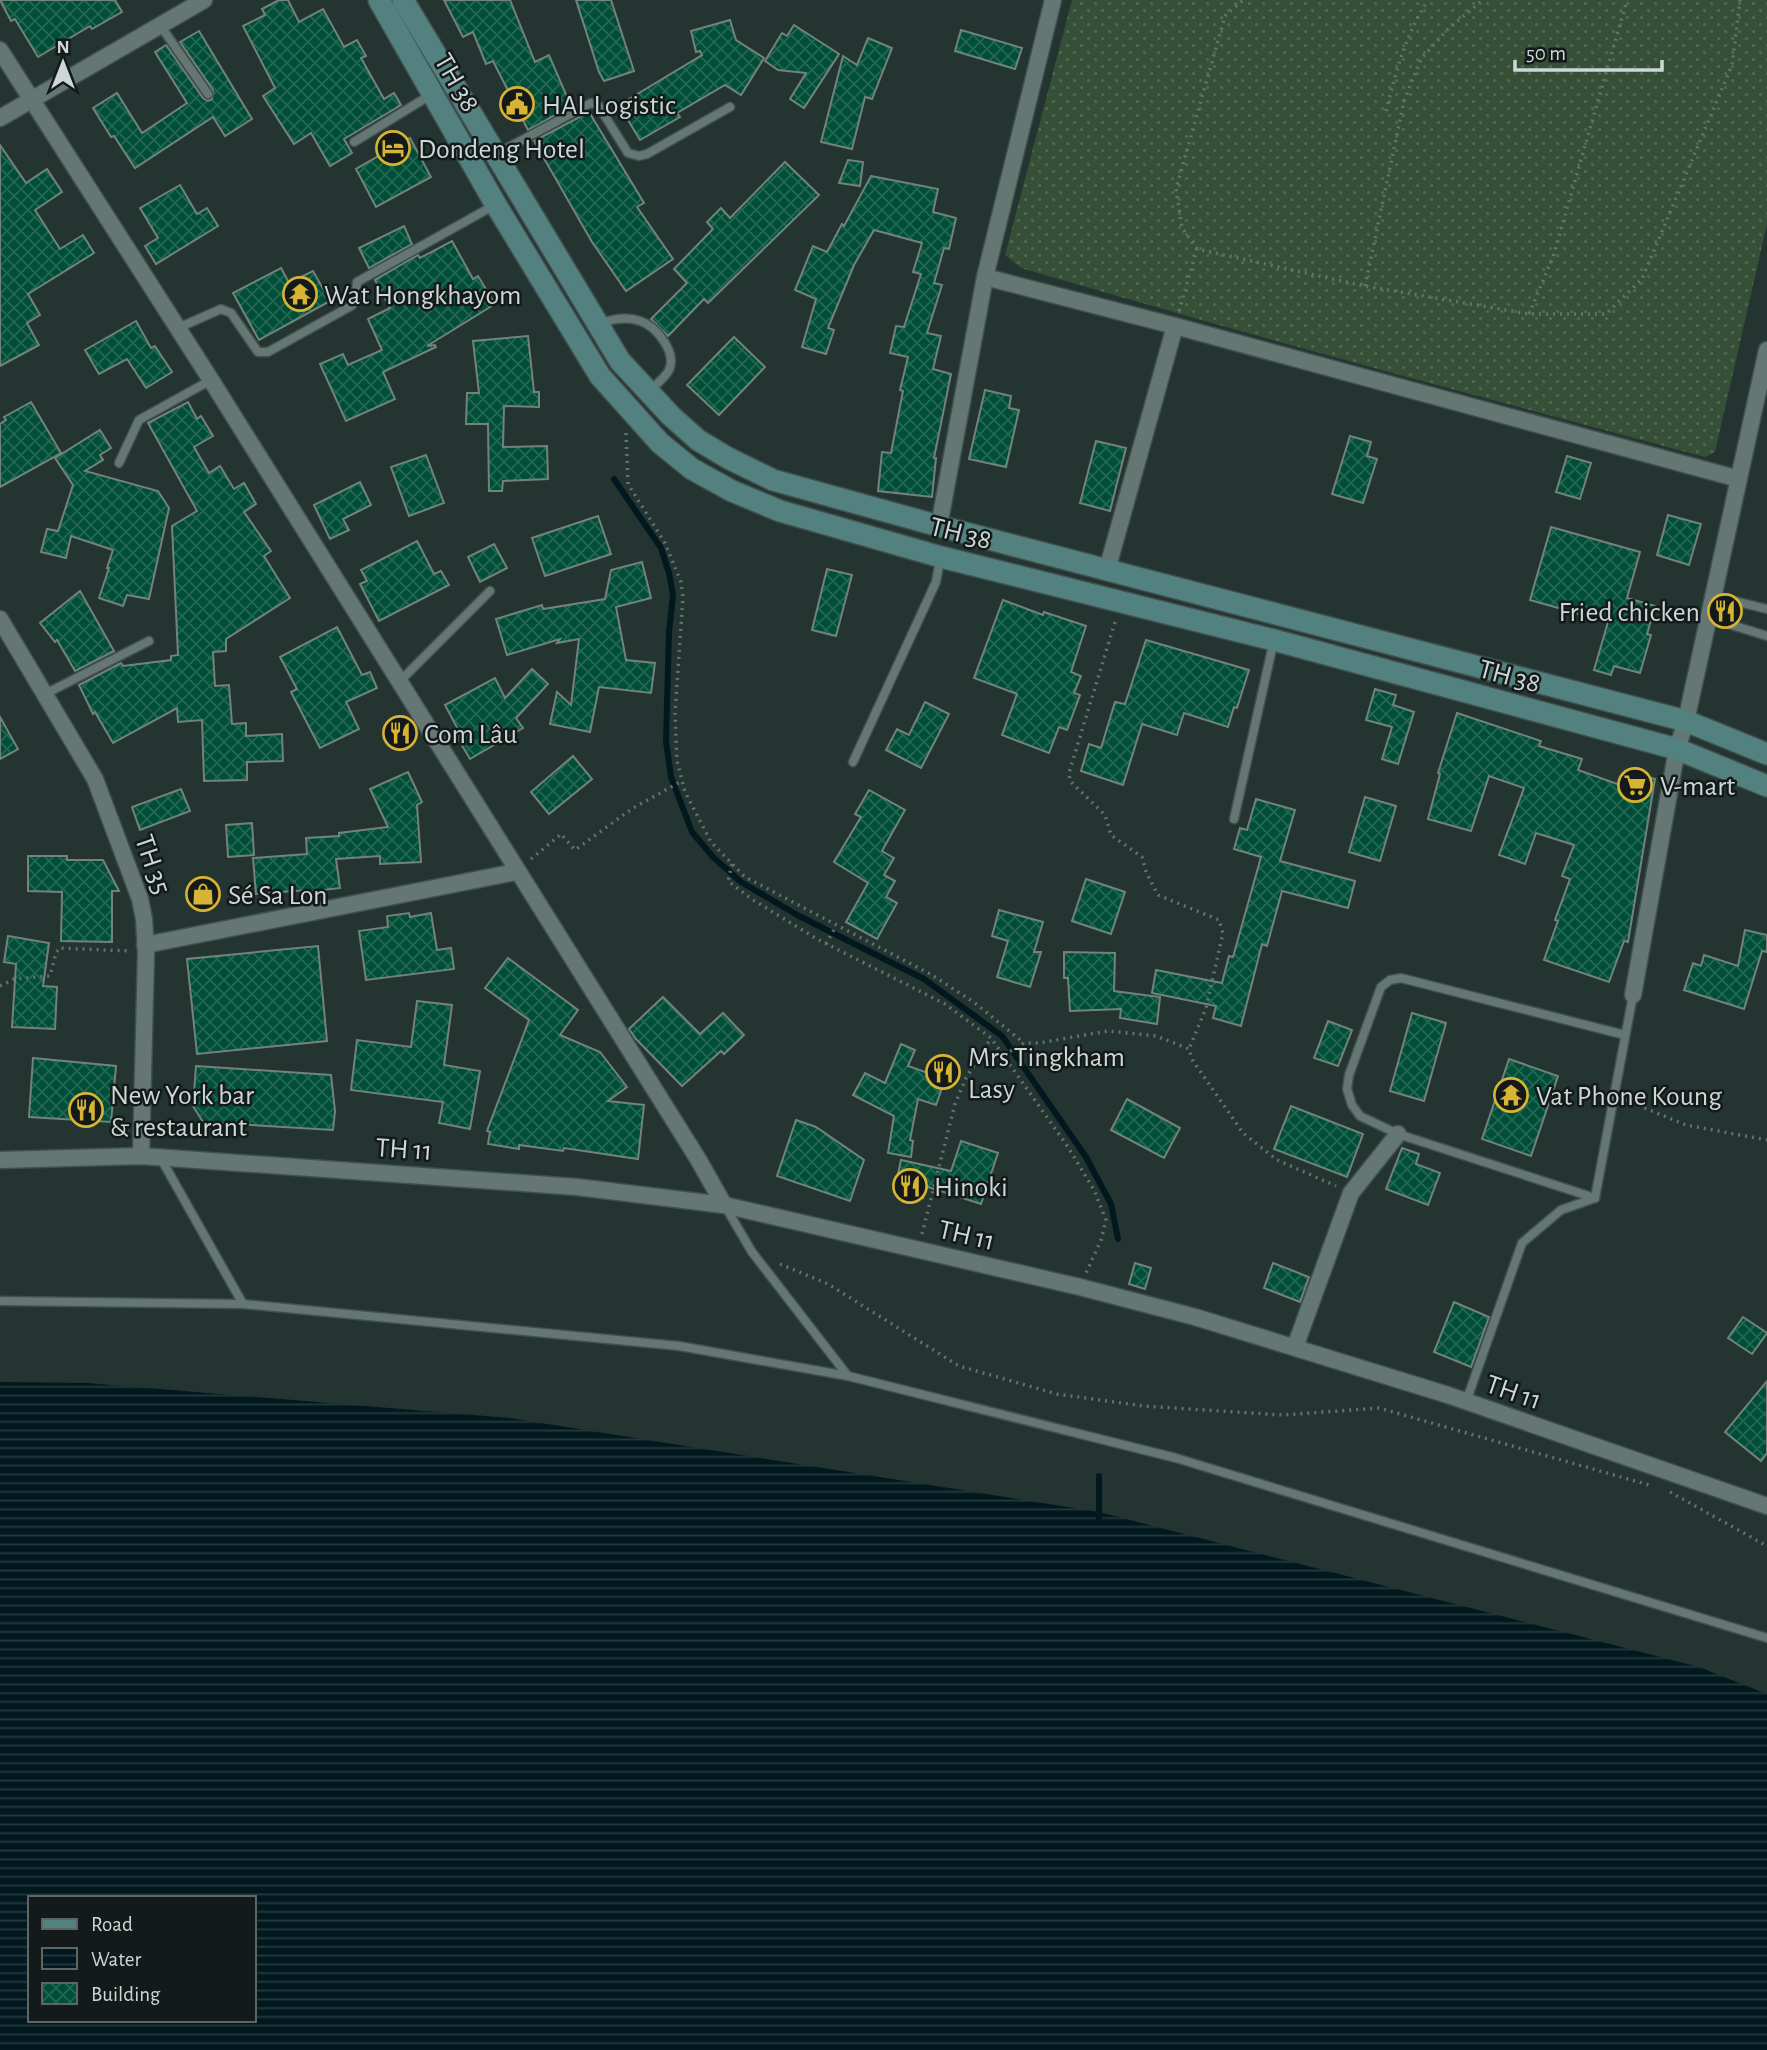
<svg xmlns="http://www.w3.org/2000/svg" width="1767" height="2050" viewBox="0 0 1767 2050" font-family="'Alegreya Sans',sans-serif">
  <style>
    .grass { fill: url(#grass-dots) }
    .water { fill: url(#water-rules); fill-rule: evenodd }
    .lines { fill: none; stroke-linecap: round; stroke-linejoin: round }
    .stream { stroke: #02181f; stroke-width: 6 }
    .building { fill: url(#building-cross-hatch); stroke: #72837b; stroke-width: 2 }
    .lane-casing { stroke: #41504e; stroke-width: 11 }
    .street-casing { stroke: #41504e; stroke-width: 19 }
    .secondary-casing { stroke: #41504e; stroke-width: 24 }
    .path { stroke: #647370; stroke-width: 3.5; stroke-dasharray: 2 5; stroke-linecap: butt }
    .lane { stroke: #647773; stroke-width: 8 }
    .street { stroke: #647773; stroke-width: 16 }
    .secondary { stroke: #538180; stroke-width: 21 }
    .labels { text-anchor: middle; stroke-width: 5; stroke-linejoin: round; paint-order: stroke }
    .street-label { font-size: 28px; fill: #cdd7d5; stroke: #131a19 }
    .poi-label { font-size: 28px; fill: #cdd7d5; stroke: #131a19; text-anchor: start }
  </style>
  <defs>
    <pattern id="grass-dots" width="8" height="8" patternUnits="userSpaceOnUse" patternTransform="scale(1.75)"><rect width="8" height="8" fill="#365038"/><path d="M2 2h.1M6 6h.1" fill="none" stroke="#526854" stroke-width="1.8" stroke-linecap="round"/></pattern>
    <pattern id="water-rules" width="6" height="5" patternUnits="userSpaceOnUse" patternTransform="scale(1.75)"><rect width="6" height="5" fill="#02181f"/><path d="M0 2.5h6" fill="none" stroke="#26393f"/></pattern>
    <pattern id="building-cross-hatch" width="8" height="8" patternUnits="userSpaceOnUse" patternTransform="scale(1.75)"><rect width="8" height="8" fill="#004e37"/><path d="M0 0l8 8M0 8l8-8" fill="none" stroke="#246753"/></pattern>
  </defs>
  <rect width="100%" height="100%" fill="#233431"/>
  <path class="grass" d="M1072,0H1767V224L1715,452L1705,457C1477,396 1248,335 1021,268L1005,255Z"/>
  <path class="water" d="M0,1382L88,1383L510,1418L1099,1512L1699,1667L1767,1694V2050H0ZM30,1898H254V2020H30Z"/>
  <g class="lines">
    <g class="stream">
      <polyline points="614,479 661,548 669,573 673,595 669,632 666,741 671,777 692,832 713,857 741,882 799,916 924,979 1002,1036 1086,1157 1111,1204 1118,1239"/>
      <polyline points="1099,1520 1099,1476"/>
    </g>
  </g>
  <g class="building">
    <polygon points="0,0 115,0 122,12 92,29 90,26 38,57 15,19 11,21"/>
    <polygon points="279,0 288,0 299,22 323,9 344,47 357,40 366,56 361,58 384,99 394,93 401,105 344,139 352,153 330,166 311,133 294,144 263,96 275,88 243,26 265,15 262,9"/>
    <polygon points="444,0 510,0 535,62 549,55 571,106 528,130 493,61 486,64 473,32 463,37"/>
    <polygon points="576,0 611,0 634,71 604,81 599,72"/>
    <polygon points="730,20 736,40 764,58 741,95 725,85 677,113 680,117 640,140 619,105 702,55 700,51 696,52 691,31"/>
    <polygon points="794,25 839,54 804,108 790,99 806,73 778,70 765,61 782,33 787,36"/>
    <polygon points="961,30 1022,48 1015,69 955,51"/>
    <polygon points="199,31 252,119 225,136 213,117 135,168 114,136 111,137 93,108 117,93 142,133 187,103 155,52 166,45 203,98 208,101 212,99 213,90 180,42"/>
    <polygon points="868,38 892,48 872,99 865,97 852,149 821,142 843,56 857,65"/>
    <polygon points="589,112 644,203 637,207 673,259 626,291 592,242 534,141"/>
    <polygon points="410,138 431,177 376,207 356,169"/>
    <polygon points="0,145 26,183 47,169 62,192 35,210 60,249 83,235 94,253 28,294 40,315 27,323 39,345 0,366"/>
    <polygon points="848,160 863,162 860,186 839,183"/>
    <polygon points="785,162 819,195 708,303 704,299 668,336 651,319 687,283 674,269 713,229 707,222 721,208 730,218"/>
    <polygon points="871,176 938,189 933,212 956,218 949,249 944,248 934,283 942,285 927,333 941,336 933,369 951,374 934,458 936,458 932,497 878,491 882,452 891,453 903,391 900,390 908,357 890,353 896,326 904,327 921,274 913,272 922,243 874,230 854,265 828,328 834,330 826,354 802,347 816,299 795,290 813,246 827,252 842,224 844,226"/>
    <polygon points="180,185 197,214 207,208 218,226 156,264 145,246 158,238 140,208"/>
    <polygon points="404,226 412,244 369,268 359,248"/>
    <polygon points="452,241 473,279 478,276 495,304 427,346 435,345 436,347 383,372 395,399 346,421 320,364 343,354 348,365 382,350 368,319 390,308 375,280 418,255 420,258"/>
    <polygon points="281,268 289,283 313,271 330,301 259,340 233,293"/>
    <polygon points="136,321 151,348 155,346 172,372 146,388 127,359 99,374 85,350"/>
    <polygon points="528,336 534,392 539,392 539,407 504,406 503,447 547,446 548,479 503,481 502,491 489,491 488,424 466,424 467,393 479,393 473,341"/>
    <polygon points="734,337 765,367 719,415 687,385"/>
    <polygon points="985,390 1011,396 1009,408 1019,410 1006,467 969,459"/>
    <polygon points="31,402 61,453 0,487 0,424 6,420 4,417"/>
    <polygon points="188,402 197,419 201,416 213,436 194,447 209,473 220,466 234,489 244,483 256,504 244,512 271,551 264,556 290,598 226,639 226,651 213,652 215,686 229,685 232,724 246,723 246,736 282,734 283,761 247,762 247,780 204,781 202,720 178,722 177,708 113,743 95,712 93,714 79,685 121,663 123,666 171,660 171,656 178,655 172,526 197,511 148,423"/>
    <polygon points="100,430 111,448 100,455 103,460 85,471 158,491 169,508 149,599 127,595 123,606 99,598 109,568 107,568 113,550 71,536 66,558 41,552 47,529 58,531 73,485 55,458"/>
    <polygon points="1350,436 1371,442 1367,456 1377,459 1363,503 1332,494"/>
    <polygon points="1096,441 1126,448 1110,511 1080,503"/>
    <polygon points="426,455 444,503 409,516 391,467"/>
    <polygon points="1567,456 1591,463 1580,499 1556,492"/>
    <polygon points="360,482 371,505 343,519 349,530 330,539 314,505"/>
    <polygon points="1668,515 1701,524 1689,565 1657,555"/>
    <polygon points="598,516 611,554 545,576 532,538"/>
    <polygon points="1551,527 1640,552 1627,598 1655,606 1647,634 1651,635 1640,673 1614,666 1611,675 1594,670 1608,622 1530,600"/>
    <polygon points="417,541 434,574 441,571 449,585 379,621 360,584 367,581 361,570"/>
    <polygon points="494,544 507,568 480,582 468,557"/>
    <polygon points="642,562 651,598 616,607 626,660 655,663 651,693 599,687 590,732 550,724 557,692 571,705 579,639 557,643 560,639 507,655 496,619 542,605 543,609 605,599 611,570"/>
    <polygon points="827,569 852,575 836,636 812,630"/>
    <polygon points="80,591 114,651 75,671 57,640 55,642 40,623"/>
    <polygon points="1003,600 1043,615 1044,612 1086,626 1071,672 1081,676 1074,693 1080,695 1067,730 1059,727 1049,753 1002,735 1017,694 974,678"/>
    <polygon points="337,627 362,675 370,672 377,688 346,702 359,729 320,748 291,692 297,689 280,657"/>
    <polygon points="1146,640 1249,670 1237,708 1234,707 1228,727 1184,713 1177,735 1142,724 1123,785 1081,771 1089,744 1101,748 1115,702 1125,704"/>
    <polygon points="532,669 548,684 516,718 523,728 470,759 457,737 461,735 445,705 495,678 505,698"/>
    <polygon points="1375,689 1396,695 1393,705 1414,712 1398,764 1382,759 1392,727 1366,720"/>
    <polygon points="925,702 949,714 921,768 886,750 897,729 909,735"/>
    <polygon points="1457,713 1541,741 1539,746 1582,759 1578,770 1620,785 1625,771 1655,779 1628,942 1624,941 1609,982 1544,960 1558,921 1555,920 1570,879 1562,876 1574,845 1536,833 1525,864 1499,855 1524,788 1489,776 1471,831 1428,819 1440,774 1438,773"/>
    <polygon points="0,717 18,749 0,759"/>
    <polygon points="573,756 592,779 549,814 531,792"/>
    <polygon points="408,772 422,802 417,805 421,862 380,864 380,856 336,859 340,888 307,892 307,890 256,894 253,858 307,854 306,838 339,836 339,833 388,827 370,789"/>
    <polygon points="181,789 190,811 140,830 132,807"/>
    <polygon points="869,790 905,810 882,851 894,858 884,875 895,881 886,897 897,903 877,939 846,922 868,883 834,862 861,817 855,814"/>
    <polygon points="1365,797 1396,806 1380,861 1349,852"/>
    <polygon points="1256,799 1295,810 1280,861 1355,881 1348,908 1282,891 1267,946 1262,944 1241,1026 1213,1018 1216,1006 1152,993 1156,970 1222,983 1229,956 1233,957 1261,857 1234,849 1240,828 1247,830"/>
    <polygon points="252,823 254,855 228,857 226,825"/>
    <polygon points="28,856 67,856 67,860 103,860 119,891 112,891 112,942 61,941 62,892 28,891"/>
    <polygon points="1086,879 1125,892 1111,934 1072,921"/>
    <polygon points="999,910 1043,922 1034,952 1041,952 1030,987 997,977 1008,941 992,936"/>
    <polygon points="409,913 410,917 431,913 437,950 451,948 454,969 366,980 359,931 388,927 387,916"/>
    <polygon points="1745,930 1767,935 1767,952 1762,951 1744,1009 1684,990 1693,963 1701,966 1704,955 1738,966"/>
    <polygon points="8,936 49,943 43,986 57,987 55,1029 12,1027 16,964 4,962"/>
    <polygon points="318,946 327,1041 197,1054 187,959"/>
    <polygon points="1064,952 1115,953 1114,991 1160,997 1157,1024 1120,1018 1121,1009 1070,1011 1068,978 1064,978"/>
    <polygon points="508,958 578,1010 560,1035 600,1052 627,1087 608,1101 644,1105 638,1159 564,1148 563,1151 519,1145 519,1149 488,1144 490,1132 487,1131 529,1020 485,988"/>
    <polygon points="663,997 700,1034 723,1013 744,1035 724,1054 721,1051 682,1086 636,1039 629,1029"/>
    <polygon points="417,1001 452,1005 444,1065 480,1071 470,1129 439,1123 443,1102 351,1090 357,1040 411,1047"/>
    <polygon points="1412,1013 1446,1023 1424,1101 1390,1091"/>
    <polygon points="1328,1021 1352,1030 1338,1066 1314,1058"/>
    <polygon points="901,1044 915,1050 908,1066 945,1079 936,1105 918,1099 910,1140 913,1141 911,1157 888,1153 894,1116 853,1095 865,1073 885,1083"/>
    <polygon points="33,1058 116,1066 111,1122 29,1117"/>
    <polygon points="1509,1059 1558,1076 1531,1156 1482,1139"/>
    <polygon points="196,1066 331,1075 335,1111 333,1130 203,1122 193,1106"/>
    <polygon points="1127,1099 1180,1128 1164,1158 1111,1130"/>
    <polygon points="1291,1106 1363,1134 1347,1177 1274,1149"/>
    <polygon points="796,1120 816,1127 864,1160 850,1201 777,1176"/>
    <polygon points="961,1141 998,1153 981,1204 925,1186 923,1198 894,1192 901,1160 951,1171"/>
    <polygon points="1402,1148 1419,1154 1416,1164 1440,1173 1428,1205 1386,1189"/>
    <polygon points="1135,1263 1151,1268 1145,1289 1129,1284"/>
    <polygon points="1273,1263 1309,1277 1300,1302 1264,1288"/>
    <polygon points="1454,1302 1489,1317 1471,1367 1434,1352"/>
    <polygon points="1743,1317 1767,1333 1752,1354 1728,1338"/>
    <polygon points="1767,1381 1767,1453 1761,1461 1725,1432"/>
  </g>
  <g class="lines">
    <g class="lane-casing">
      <g id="lane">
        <polyline points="160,25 208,94"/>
        <polyline points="354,142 432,94"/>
        <polyline points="496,154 591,103 598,105 628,153 639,156 647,154 730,107"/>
        <path d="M601,323C613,319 627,316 640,321C656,326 677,352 669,370C666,377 655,385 650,391"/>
        <polyline points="178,328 221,309 231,313 258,352 268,352 351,306 355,302 357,282 493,206"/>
        <polyline points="119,463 139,420 211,380"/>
        <polyline points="1714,596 1767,609"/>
        <polyline points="1709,618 1767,636"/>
        <polyline points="399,682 490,591"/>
        <polyline points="45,694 149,641"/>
        <polyline points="853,762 936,582 940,560"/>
        <polyline points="1234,819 1274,640"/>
        <polyline points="160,1157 243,1304"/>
        <polyline points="1595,1198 1398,1134 1360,1116 1352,1105 1347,1089 1349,1075 1381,987 1390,980 1401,978 1625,1035"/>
        <polyline points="1595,1198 1633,995"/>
        <polyline points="725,1206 752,1252 848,1376 1176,1458 1767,1638"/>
        <polyline points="0,1301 243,1304 679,1346 848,1376"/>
        <polyline points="1466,1402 1522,1243 1561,1210 1595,1198"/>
      </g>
    </g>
    <g class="street-casing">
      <g id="street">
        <polyline points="0,50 211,380 698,1159 724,1205"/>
        <polyline points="0,118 204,0"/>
        <polyline points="985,277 1175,326 1739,479"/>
        <polyline points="939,526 985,277 1053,0"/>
        <polyline points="1107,570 1175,326"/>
        <polyline points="0,619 95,779 140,899 144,919 146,952 141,1156"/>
        <polyline points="145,945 516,872"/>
        <polyline points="1633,995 1677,749 1686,721 1767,350"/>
        <polyline points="0,1160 141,1156 577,1187 724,1205 1080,1287 1195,1317 1448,1395 1767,1506"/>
        <polyline points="1295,1347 1351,1193 1398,1134"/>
      </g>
    </g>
    <g class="secondary-casing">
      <g id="secondary">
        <polyline points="379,0 496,205 600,376 660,443 692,469 732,491 780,511 941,557 1274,640 1677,749 1767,786"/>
        <polyline points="403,0 620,361 671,416 698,440 728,458 773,480 939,526 1686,721 1767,754"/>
      </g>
    </g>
    <g class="path">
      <path d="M1386,111C1397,69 1405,36 1428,0"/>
      <polyline points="1197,249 1182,228 1176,189 1225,16 1243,0"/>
      <polyline points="1365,286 1404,101 1421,59 1447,30 1483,0"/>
      <polyline points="1179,311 1197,249 1365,286 1529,314 1606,314 1642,279 1732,65 1740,0"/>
      <polyline points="1529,314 1553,257 1627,0"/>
      <polyline points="626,433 628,484 665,543 681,582 683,597 675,713 677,761 685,792 711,842 745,877 932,975 975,1003 1024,1043"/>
      <polyline points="1115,622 1069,773 1070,781 1105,815 1111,835 1142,857 1146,872 1158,895 1219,920 1223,933 1206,1008 1189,1049"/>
      <polyline points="531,859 561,834 575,850 633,808 682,781"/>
      <polyline points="732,864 728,881 750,898 817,939 945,1004 991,1038 1068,1147 1094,1190 1106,1220 1101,1240 1086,1273"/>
      <polyline points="826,944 836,926"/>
      <polyline points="0,986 14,979 50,976 56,953 59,948 130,951"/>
      <polyline points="1004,1055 1024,1043 1039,1043 1108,1031 1156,1036 1189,1049 1193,1061 1243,1133 1277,1160 1336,1186"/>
      <polyline points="1625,1100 1686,1125 1767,1140"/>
      <polyline points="922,1234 955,1104 966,1078 991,1038"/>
      <polyline points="780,1264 828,1284 959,1366 1057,1394 1143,1406 1282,1415 1379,1408 1649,1485"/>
      <polyline points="1670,1492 1767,1546"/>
    </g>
    <use href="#lane" class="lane"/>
    <use href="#street" class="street"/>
    <use href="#secondary" class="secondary"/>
  </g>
  <defs>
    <g id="civic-ring" transform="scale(1.75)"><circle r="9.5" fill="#131a19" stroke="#d8b434" stroke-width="1.5"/><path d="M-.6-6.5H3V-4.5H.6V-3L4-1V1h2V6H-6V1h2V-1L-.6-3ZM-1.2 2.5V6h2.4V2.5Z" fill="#d8b434"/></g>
    <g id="hotel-ring" transform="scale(1.75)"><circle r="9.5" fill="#131a19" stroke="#d8b434" stroke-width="1.5"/><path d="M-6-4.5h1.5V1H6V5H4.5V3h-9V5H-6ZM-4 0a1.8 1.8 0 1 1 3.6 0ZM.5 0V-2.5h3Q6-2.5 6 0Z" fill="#d8b434"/></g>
    <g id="temple-ring" transform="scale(1.75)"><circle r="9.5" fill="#131a19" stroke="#d8b434" stroke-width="1.5"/><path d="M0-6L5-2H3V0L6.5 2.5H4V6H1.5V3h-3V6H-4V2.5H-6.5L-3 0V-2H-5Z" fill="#d8b434"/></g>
    <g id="restaurant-ring" transform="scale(1.75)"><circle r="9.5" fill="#131a19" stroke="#d8b434" stroke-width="1.5"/><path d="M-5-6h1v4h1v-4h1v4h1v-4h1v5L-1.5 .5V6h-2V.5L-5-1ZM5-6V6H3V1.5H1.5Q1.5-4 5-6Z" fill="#d8b434"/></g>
    <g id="supermarket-ring" transform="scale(1.75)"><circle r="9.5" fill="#131a19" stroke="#d8b434" stroke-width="1.5"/><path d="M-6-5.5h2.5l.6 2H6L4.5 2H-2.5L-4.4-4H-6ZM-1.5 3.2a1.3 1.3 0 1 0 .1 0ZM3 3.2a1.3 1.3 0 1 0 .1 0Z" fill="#d8b434"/></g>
    <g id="shop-ring" transform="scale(1.75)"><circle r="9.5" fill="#131a19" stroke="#d8b434" stroke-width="1.5"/><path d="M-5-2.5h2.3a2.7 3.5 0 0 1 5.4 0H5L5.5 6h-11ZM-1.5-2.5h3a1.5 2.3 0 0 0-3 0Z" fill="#d8b434"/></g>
  </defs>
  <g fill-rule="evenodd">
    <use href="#civic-ring" x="517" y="104"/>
    <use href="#hotel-ring" x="393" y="148"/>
    <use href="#temple-ring" x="300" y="294"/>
    <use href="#restaurant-ring" x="1725" y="611"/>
    <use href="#restaurant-ring" x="400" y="733"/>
    <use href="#supermarket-ring" x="1635" y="785"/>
    <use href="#shop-ring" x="203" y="894"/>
    <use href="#restaurant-ring" x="943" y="1072"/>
    <use href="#temple-ring" x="1511" y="1095"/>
    <use href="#restaurant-ring" x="86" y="1110"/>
    <use href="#restaurant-ring" x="910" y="1186"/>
  </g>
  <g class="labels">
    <g class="street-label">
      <text transform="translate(458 82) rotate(60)" y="10">TH 38</text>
      <text transform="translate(961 532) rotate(14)" y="10">TH 38</text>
      <text transform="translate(1510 675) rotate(15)" y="10">TH 38</text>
      <text transform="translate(154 864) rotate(71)" y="10">TH 35</text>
      <text transform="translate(404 1148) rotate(4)" y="10">TH 11</text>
      <text transform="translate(967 1234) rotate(13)" y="10">TH 11</text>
      <text transform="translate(1514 1391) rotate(19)" y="10">TH 11</text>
    </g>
    <g class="poi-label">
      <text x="542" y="114">HAL Logistic</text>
      <text x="418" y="158">Dondeng Hotel</text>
      <text x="324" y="304">Wat Hongkhayom</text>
      <text x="1700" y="621" text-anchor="end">Fried chicken</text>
      <text x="424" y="743">Com Lâu</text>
      <text x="1660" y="795">V-mart</text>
      <text x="228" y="904">Sé Sa Lon</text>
      <text x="968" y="1066">Mrs Tingkham<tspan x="968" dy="32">Lasy</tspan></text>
      <text x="110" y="1104">New York bar<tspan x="110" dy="32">&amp; restaurant</tspan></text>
      <text x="1536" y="1105">Vat Phone Koung</text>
      <text x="934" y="1196">Hinoki</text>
    </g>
  </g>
  <rect x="28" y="1896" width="228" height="126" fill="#131a19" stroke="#5d6664" stroke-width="2"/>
  <rect x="42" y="1919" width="35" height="10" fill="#538180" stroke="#5d6664" stroke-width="2"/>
  <text x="91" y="1931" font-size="21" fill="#cdd7d5">Road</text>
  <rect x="42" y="1948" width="35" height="21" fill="url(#water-rules)" stroke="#5d6664" stroke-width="2"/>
  <text x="91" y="1966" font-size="21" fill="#cdd7d5">Water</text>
  <rect x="42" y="1983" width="35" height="21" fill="url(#building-cross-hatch)" stroke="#5d6664" stroke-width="2"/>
  <text x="91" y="2001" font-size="21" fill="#cdd7d5">Building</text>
  <g transform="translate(63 63)" stroke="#131a19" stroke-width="5" paint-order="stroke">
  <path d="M0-5L12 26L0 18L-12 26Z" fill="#cdd7d5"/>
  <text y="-10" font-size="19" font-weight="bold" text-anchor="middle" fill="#cdd7d5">N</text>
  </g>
  <path d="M1515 60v10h147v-10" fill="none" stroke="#cdd7d5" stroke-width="3.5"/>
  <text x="1526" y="60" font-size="21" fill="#cdd7d5" stroke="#131a19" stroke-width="5" paint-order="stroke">50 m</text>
</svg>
